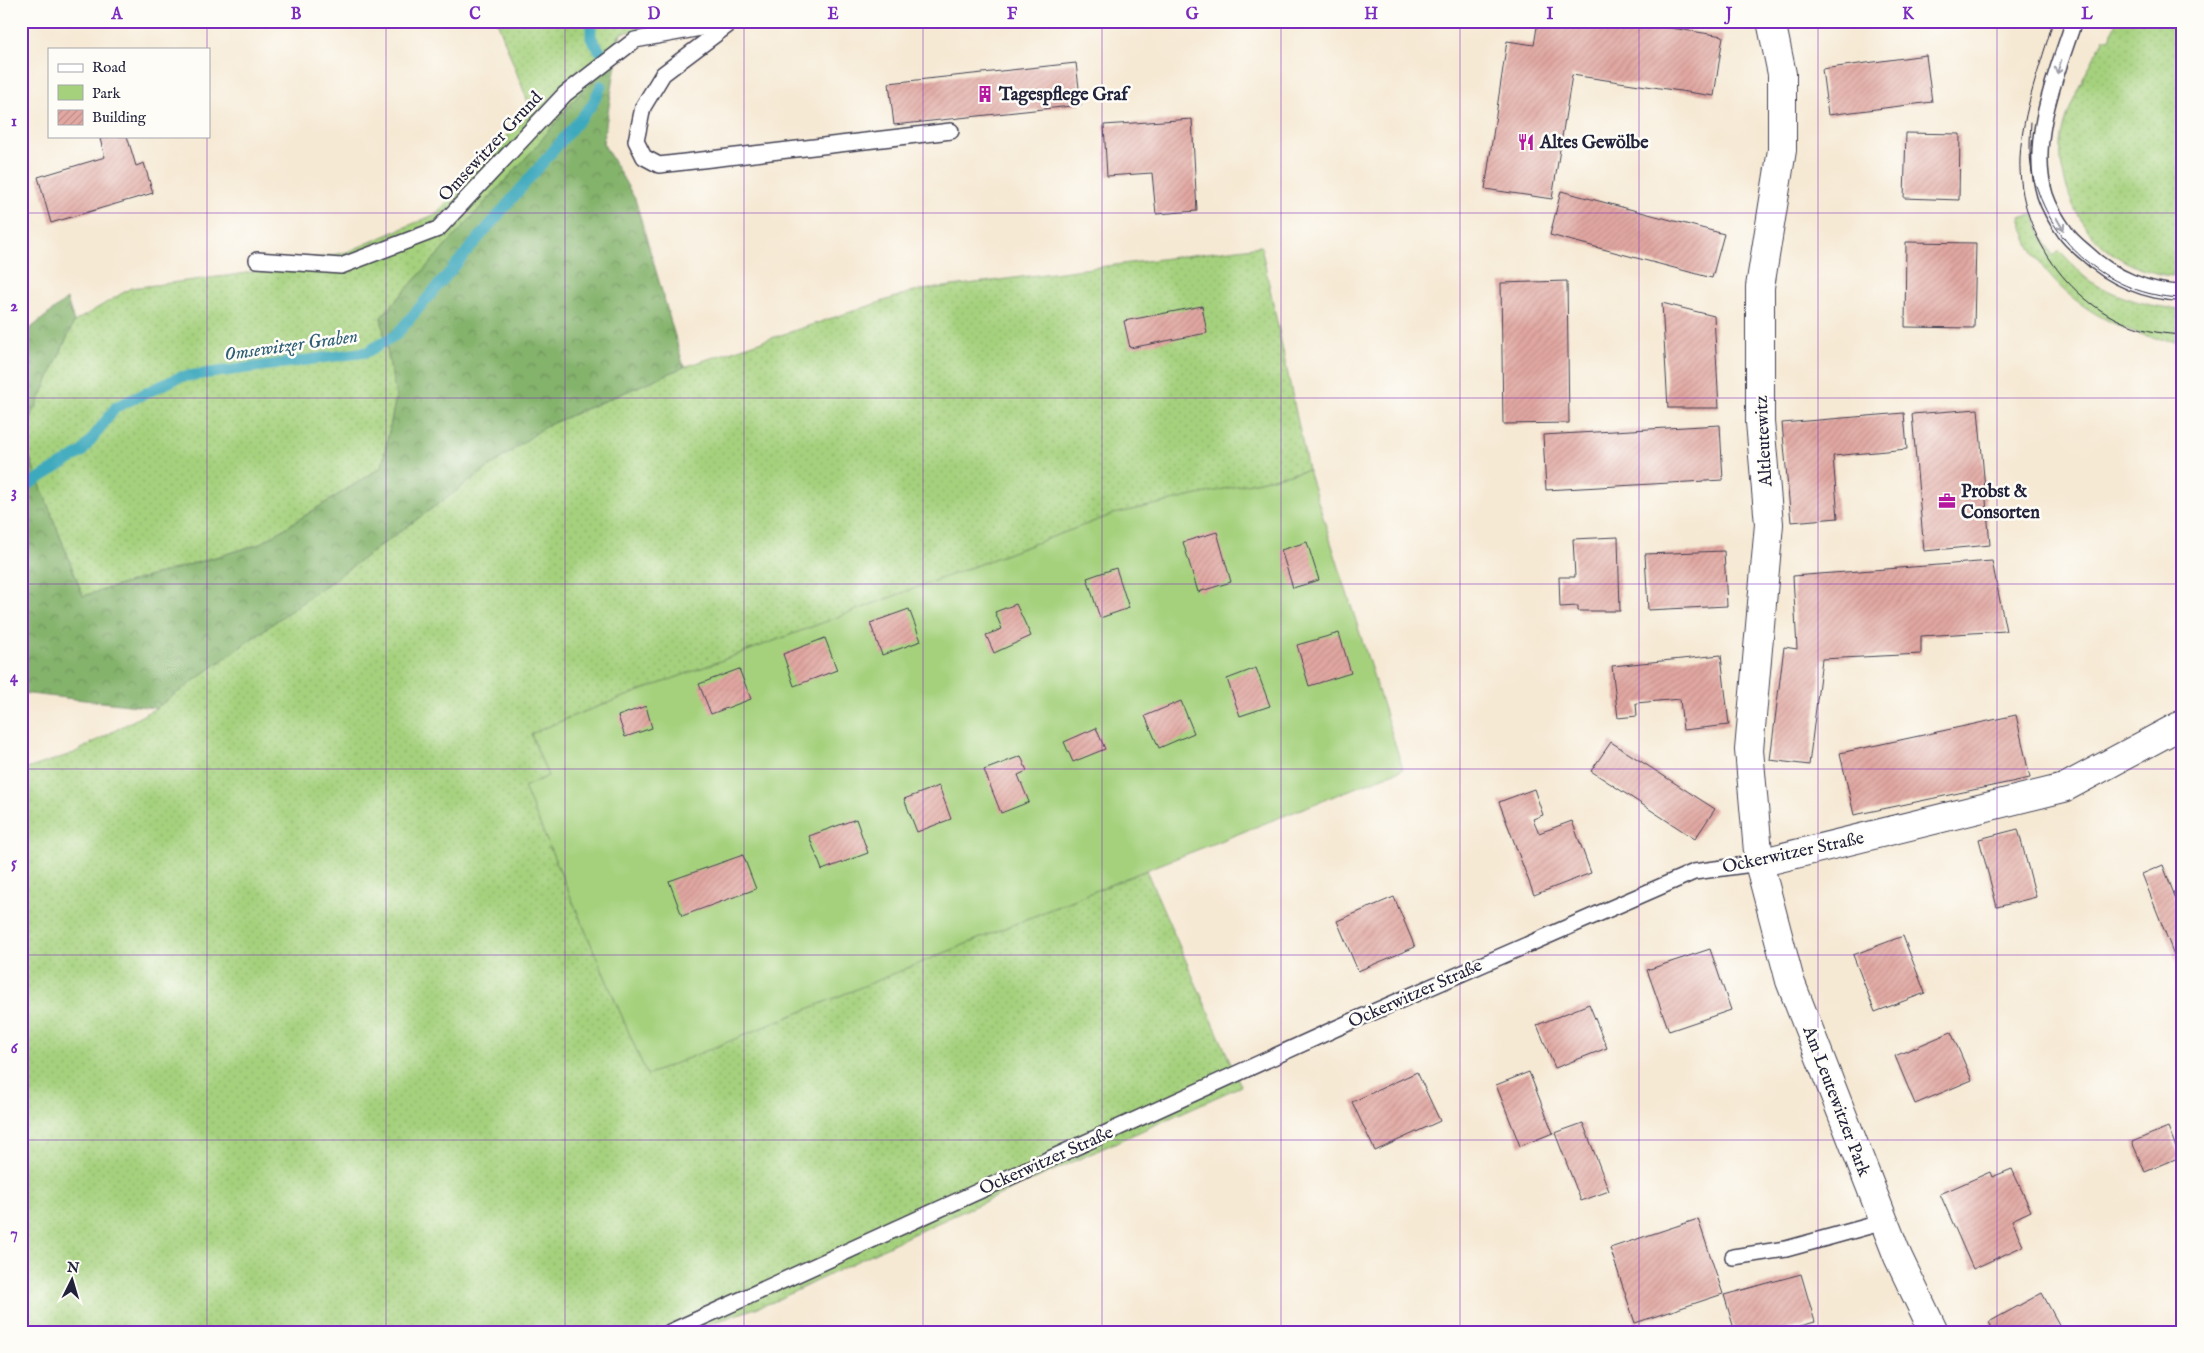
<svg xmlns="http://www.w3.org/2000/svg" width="2204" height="1353" viewBox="0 0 2204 1353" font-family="'IM FELL English',serif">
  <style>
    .grass { fill: url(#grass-dots); stroke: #647a5c }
    .forest { fill: url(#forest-crowns); stroke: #536a54 }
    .green { fill: #a5d17d; stroke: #647a5c }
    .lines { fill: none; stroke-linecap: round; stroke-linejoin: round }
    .stream { stroke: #3da9bd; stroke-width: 11 }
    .building { fill: url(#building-hatch) }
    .lane-casing { stroke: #424052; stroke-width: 18 }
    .street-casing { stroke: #424052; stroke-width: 30 }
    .lane { stroke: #fff; stroke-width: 15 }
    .street { stroke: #fff; stroke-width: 28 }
    .tram { stroke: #22223b; stroke-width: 1 }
    .oneway { stroke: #9c9ca7 }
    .grid { fill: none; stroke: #7b2cbf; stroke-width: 1; stroke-opacity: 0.55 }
    .labels { text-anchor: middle; stroke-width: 5; stroke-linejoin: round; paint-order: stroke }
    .poi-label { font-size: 18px; font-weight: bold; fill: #22223b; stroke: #fdfcf7; text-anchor: start }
    .street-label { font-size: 18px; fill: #22223b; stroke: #fdfcf7 }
    .water-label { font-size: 19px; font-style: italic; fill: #2e5f76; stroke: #fdfcf7 }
    .neatline { fill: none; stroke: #7b2cbf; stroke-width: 2 }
    .grid-label { font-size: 16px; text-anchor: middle; font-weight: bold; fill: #7b2cbf }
  </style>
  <defs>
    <pattern id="grass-dots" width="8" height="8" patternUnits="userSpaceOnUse" patternTransform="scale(1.25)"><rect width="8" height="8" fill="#a5d17d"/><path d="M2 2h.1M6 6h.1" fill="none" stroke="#8eb36d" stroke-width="1.8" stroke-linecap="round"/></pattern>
    <pattern id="forest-crowns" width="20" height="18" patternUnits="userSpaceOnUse" patternTransform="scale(1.25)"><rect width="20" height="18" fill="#84b36c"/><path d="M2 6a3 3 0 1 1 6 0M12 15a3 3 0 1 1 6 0" fill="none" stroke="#6c915a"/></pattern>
    <pattern id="building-hatch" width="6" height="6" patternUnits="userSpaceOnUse" patternTransform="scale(1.25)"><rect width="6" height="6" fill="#e1a7a1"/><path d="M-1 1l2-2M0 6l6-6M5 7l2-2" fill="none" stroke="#c18f8c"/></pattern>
  </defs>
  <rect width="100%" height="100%" fill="#fdfcf7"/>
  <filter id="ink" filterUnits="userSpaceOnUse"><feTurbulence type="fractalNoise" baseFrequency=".02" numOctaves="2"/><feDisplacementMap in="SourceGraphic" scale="10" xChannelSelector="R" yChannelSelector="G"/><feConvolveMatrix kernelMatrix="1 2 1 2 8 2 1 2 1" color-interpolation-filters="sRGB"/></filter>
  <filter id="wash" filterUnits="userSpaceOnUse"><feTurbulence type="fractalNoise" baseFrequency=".0096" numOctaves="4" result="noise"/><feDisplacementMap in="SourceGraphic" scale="20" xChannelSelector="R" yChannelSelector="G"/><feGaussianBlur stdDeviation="1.12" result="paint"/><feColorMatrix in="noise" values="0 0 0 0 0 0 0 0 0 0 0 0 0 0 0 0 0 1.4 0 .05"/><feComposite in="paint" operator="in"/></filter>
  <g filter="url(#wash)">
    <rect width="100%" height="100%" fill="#f6e9d4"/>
    <g class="grass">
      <polygon points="497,21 689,21 621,33 590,81 533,150 381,317 396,397 382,467 260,544 83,596 22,438 74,322 131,288 241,274 347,252 436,214 531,110"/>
      <path d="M2116,21H2183V277C2126,274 2081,241 2066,185C2061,169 2059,152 2062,136C2069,101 2088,70 2104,38L2110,39Z"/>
      <path d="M2034,215L2040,233L2053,256L2060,251C2070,261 2081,276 2093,283C2119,298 2153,308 2183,309V342C2125,339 2056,300 2030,246C2026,237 2023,227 2020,217Z"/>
      <polygon points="1261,246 1308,470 1114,514 573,716 531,734 548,776 524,787 647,1075 1146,870 1241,1086 913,1234 773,1302 686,1332 21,1332 21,771 74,753 156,708 546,426 684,367 914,291"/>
    </g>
    <polygon class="forest" points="621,33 603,143 635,199 684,367 546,426 156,708 21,693 21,336 67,299 74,322 22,438 83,596 260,544 382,467 396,397 381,317 533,150 590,81"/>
    <polygon class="green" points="1308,470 1403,769 1146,870 647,1075 524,787 548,776 531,734 573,716 1114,514"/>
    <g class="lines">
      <g class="stream">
        <polyline points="591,21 591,38 600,51"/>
        <polyline points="21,485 31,483 82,452 116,407 180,377 367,352 396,335 592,105 601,86"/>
      </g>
    </g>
    <g id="blocks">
      <g class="building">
        <polygon points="1538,21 1625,21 1723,36 1714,96 1572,75 1552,199 1485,189 1507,41 1534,45"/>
        <polygon points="1926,55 1932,102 1828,115 1822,69"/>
        <polygon points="1076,63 1081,105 894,125 889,83"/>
        <polygon points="1192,119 1197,211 1156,214 1152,173 1107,176 1104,125"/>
        <polygon points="1906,133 1960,134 1959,200 1904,198"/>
        <polygon points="111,136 127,136 136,166 144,163 153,193 51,223 38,177 105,157 100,139"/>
        <polygon points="1561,191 1724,234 1712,278 1550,235"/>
        <polygon points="1906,242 1976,243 1974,328 1905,327"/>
        <polygon points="1567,281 1569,423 1503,424 1501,283"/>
        <polygon points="1662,303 1714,316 1719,408 1668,408"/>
        <polygon points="1202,306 1207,333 1130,348 1124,321"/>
        <polygon points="1978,409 1990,545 1924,551 1912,414"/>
        <polygon points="1904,413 1907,449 1833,456 1838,518 1791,522 1782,423"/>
        <polygon points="1720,425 1723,480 1546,490 1543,435"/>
        <polygon points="1217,532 1231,582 1198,592 1183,542"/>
        <polygon points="1618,537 1620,611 1578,611 1578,606 1560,607 1559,577 1575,577 1573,539"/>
        <polygon points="1307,542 1319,580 1293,588 1281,550"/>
        <polygon points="1724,551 1727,606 1648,610 1645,554"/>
        <polygon points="1992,561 2006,631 1921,636 1921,654 1822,659 1809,765 1770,760 1784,647 1797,649 1793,576"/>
        <polygon points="1116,568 1129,608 1100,618 1087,578"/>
        <polygon points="1016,604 1031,636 994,653 986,635 1002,629 995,612"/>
        <polygon points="909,609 921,641 882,655 870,623"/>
        <polygon points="1339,633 1351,673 1309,686 1297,645"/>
        <polygon points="825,638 837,670 794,686 783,654"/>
        <polygon points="1721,655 1729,725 1683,730 1680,699 1636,703 1637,716 1618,718 1612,666"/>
        <polygon points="1256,668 1270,706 1240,716 1227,679"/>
        <polygon points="739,669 751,699 711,714 699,684"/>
        <polygon points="1181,701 1194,733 1159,748 1145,716"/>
        <polygon points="646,706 652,728 625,737 618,716"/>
        <polygon points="2016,715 2030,778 1854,815 1840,753"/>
        <polygon points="1096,728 1105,749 1073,762 1064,742"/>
        <polygon points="1611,742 1715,809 1695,839 1591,771"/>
        <polygon points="1021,756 1027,771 1018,775 1029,802 1001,813 984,770"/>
        <polygon points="939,786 951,819 917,832 904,799"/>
        <polygon points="1534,789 1543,815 1533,819 1539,833 1572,821 1591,873 1534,895 1499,802"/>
        <polygon points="856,819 868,853 822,870 809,836"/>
        <polygon points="2018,829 2036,897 1997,907 1979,839"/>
        <polygon points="743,855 756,889 682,916 669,881"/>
        <polygon points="2163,865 2180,910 2183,909 2183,963 2178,965 2142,874"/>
        <polygon points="1394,897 1415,947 1358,971 1337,921"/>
        <polygon points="1903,936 1925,993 1875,1012 1853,955"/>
        <polygon points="1710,949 1731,1010 1669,1031 1647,970"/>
        <polygon points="1589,1004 1607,1048 1555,1068 1537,1025"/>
        <polygon points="1951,1032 1972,1080 1915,1104 1895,1056"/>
        <polygon points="1417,1072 1440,1121 1375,1151 1352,1102"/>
        <polygon points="1529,1072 1553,1133 1520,1146 1496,1085"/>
        <polygon points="1583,1123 1609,1191 1581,1201 1555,1133"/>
        <polygon points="2168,1127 2180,1157 2145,1172 2132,1142"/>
        <polygon points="2012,1169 2031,1211 2012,1220 2023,1246 1973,1269 1940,1194 1990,1172 1992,1177"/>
        <polygon points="1698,1219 1723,1294 1635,1323 1610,1248"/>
        <polygon points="1801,1274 1815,1322 1779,1332 1735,1332 1724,1295"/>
        <polygon points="2042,1293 2063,1332 1994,1332 1989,1322"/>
      </g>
    </g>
  </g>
  <g filter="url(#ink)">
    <use href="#blocks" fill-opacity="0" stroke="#424052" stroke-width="1"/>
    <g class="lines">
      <g class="lane-casing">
        <g id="lane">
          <path d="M2074,21C2057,73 2028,140 2045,195C2049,207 2057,221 2065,232C2070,240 2079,247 2086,253C2111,277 2148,293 2183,293"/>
          <polyline points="728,25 663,74 643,107 636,141 644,157 659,165 951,131"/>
          <polyline points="257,260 341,266 438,229 565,94 635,40 739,21"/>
          <polyline points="1733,1257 1786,1249 1884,1222"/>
          <polyline points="670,1332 1339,1027 1694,872 1759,863"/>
        </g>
      </g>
      <g class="street-casing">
        <g id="street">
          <polyline points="1771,21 1782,74 1782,150 1760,287 1760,422 1769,524 1749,750 1759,863 1790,981 1898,1257 1934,1332"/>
          <polyline points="1759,863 2064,788 2183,724"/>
        </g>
      </g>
      <use href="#lane" class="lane"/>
      <use href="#street" class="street"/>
      <g class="tram">
        <path d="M2053,21C2041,65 2022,112 2020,158C2017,236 2077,319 2156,332C2165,334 2174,334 2183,335"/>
        <path d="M2031,122C2030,139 2029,156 2032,172C2033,180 2037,187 2039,194C2061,254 2119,297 2183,298"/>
      </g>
    </g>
    <defs><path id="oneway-shaft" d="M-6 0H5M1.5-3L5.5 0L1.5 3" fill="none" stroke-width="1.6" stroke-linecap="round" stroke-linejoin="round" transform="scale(1.25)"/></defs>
    <g class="oneway">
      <use href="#oneway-shaft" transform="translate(2059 67) rotate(108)"/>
      <use href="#oneway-shaft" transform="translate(2060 224) rotate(60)"/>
    </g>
  </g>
  <path class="grid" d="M207,21V49M386,21V1332M565,21V1332M744,21V1332M923,21V1332M1102,21V1332M1281,21V1332M1460,21V1332M1639,21V1332M1818,21V1332M1997,21V1332M207,136V1332M21,213H2183M21,398H2183M21,584H2183M21,769H2183M21,955H2183M21,1140H2183"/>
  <defs>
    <g id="building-bare" transform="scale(1.35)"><path d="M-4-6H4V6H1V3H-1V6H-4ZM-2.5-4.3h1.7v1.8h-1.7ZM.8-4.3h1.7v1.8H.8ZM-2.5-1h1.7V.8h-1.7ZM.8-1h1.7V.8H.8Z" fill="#b5179e" stroke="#fdfcf7" stroke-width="2.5" paint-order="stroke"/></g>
    <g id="restaurant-bare" transform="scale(1.35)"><path d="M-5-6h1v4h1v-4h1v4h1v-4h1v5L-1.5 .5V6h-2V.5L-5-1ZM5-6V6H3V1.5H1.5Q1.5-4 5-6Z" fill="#b5179e" stroke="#fdfcf7" stroke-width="2.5" paint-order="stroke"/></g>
    <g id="office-bare" transform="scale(1.35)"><path d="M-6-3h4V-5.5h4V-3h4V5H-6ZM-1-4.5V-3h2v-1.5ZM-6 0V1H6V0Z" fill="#b5179e" stroke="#fdfcf7" stroke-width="2.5" paint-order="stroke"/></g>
  </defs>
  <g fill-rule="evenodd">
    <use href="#building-bare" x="985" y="94"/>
    <use href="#restaurant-bare" x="1526" y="142"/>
    <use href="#office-bare" x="1947" y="501"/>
  </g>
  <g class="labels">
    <g class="poi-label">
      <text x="999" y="100">Tagespflege Graf</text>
      <text x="1540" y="148">Altes Gewölbe</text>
      <text x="1961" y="497">Probst &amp;<tspan x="1961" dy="21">Consorten</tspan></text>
    </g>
    <g class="street-label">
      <text transform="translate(490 146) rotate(-47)" y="6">Omsewitzer Grund</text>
      <text transform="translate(1763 441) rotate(-93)" y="6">Altleutewitz</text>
      <text transform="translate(1793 852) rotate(-12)" y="6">Ockerwitzer Straße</text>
      <text transform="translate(1415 993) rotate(-24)" y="6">Ockerwitzer Straße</text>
      <text transform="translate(1837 1101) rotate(69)" y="6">Am Leutewitzer Park</text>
      <text transform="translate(1046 1160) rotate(-24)" y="6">Ockerwitzer Straße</text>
    </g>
    <g class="water-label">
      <text transform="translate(291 344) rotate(-8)" y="7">Omsewitzer Graben</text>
    </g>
  </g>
  <rect width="2204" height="1353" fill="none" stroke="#fdfcf7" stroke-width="55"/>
  <rect x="48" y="48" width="162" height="90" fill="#fdfcf7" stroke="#a5a5ac"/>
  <rect x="58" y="64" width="25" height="8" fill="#ffffff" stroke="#a5a5ac"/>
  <text x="92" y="72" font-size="15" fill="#22223b">Road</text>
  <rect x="58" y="85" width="25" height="15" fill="#a5d17d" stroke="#a5a5ac"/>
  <text x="92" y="98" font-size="15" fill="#22223b">Park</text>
  <rect x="58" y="110" width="25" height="15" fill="url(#building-hatch)" stroke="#a5a5ac"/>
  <text x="92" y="122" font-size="15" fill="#22223b">Building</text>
  <g transform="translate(72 1280) rotate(5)" stroke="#fdfcf7" stroke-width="4" paint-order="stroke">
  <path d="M0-4L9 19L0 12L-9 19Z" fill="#22223b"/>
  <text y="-8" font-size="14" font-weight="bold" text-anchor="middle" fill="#22223b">N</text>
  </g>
  <rect x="28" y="28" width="2148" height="1298" class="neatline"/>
  <g class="grid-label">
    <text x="117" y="19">A</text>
    <text x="296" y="19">B</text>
    <text x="475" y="19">C</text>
    <text x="654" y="19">D</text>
    <text x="833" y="19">E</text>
    <text x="1012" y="19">F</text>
    <text x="1192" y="19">G</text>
    <text x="1371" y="19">H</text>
    <text x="1550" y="19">I</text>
    <text x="1729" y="19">J</text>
    <text x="1908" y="19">K</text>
    <text x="2087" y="19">L</text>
    <text x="14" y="126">1</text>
    <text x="14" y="311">2</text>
    <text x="14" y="497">3</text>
    <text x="14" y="682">4</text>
    <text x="14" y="868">5</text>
    <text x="14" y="1053">6</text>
    <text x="14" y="1238">7</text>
  </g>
</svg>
